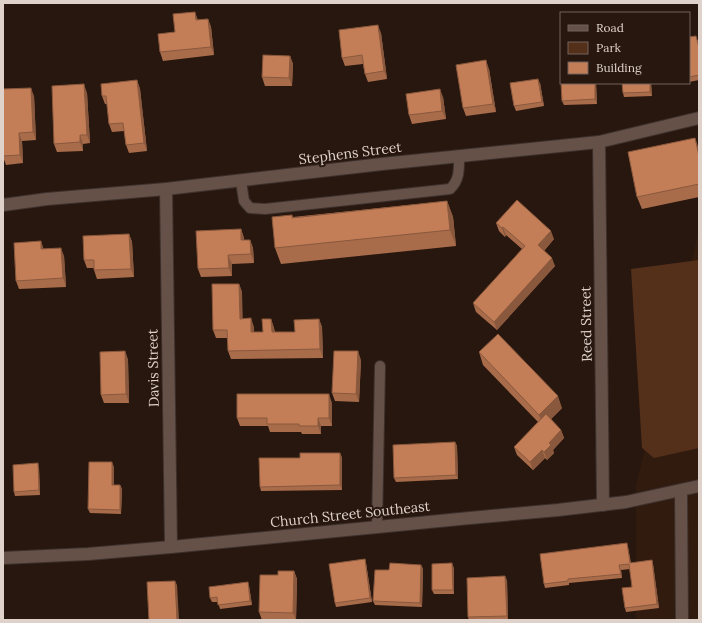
<svg xmlns="http://www.w3.org/2000/svg" width="702" height="623" viewBox="0 0 702 623" font-family="Lora,serif">
  <style>
    .built { fill: #311b0f }
    .green { fill: #54301b }
    .lines { fill: none; stroke-linecap: round; stroke-linejoin: round }
    .service-casing { stroke: #3d312d; stroke-width: 12 }
    .minor-casing { stroke: #3d312d; stroke-width: 14 }
    .tertiary-casing { stroke: #3d312d; stroke-width: 14 }
    .service { stroke: #655147; stroke-width: 10 }
    .minor { stroke: #655147; stroke-width: 12 }
    .tertiary { stroke: #655147; stroke-width: 12 }
    .wall { fill: #a96c4b }
    .shaded-wall { fill: #89583d }
    .building { fill: #c47e57; stroke: #89583d }
    .labels { text-anchor: middle; stroke-width: 4; stroke-linejoin: round; paint-order: stroke }
    .street-label { font-size: 14px; fill: #ded2cb; stroke: #28170f }
  </style>
  <rect width="100%" height="100%" fill="#28170f"/>
  <polygon class="built" points="699,231 699,620 636,620 636,485"/>
  <polygon class="green" points="699,260 699,448 654,458 642,448 631,269"/>
  <g class="lines">
    <g class="service-casing">
      <g id="service">
        <path d="M241,181L244,201L250,208L265,209L450,189C460,180 459,168 459,156"/>
        <polyline points="377,527 380,366"/>
      </g>
    </g>
    <g class="minor-casing">
      <g id="minor">
        <polyline points="599,142 603,505"/>
        <polyline points="166,189 171,547"/>
        <polyline points="3,205 47,199 166,189 382,164 599,142 699,118"/>
        <polyline points="681,491 682,620"/>
      </g>
    </g>
    <g class="tertiary-casing">
      <polyline id="tertiary" points="3,558 88,554 171,547 470,518 558,510 626,502 699,486"/>
    </g>
    <use href="#service" class="service"/>
    <use href="#minor" class="minor"/>
    <use href="#tertiary" class="tertiary"/>
  </g>
  <g class="wall">
    <polygon points="208,19 211,27 214,55 163,61 160,52 175,32 198,20"/>
    <polygon points="381,33 387,79 368,82 365,74 363,64 345,66 342,58"/>
    <polygon points="689,37 698,40 699,45 699,80 689,82"/>
    <polygon points="290,56 293,64 292,86 265,86 262,77"/>
    <polygon points="489,69 496,112 466,116 463,108"/>
    <polygon points="137,80 140,89 147,151 129,153 126,145 124,131 112,132 109,124 107,104 105,104 102,96"/>
    <polygon points="540,83 544,106 516,111 514,106"/>
    <polygon points="596,83 597,104 564,105 562,101"/>
    <polygon points="651,83 652,96 624,97 623,93"/>
    <polygon points="3,89 34,96 36,140 22,141 23,163 6,165 3,157"/>
    <polygon points="87,93 90,143 83,144 83,151 57,152 54,144"/>
    <polygon points="443,97 446,119 412,124 409,115"/>
    <polygon points="699,149 699,197 642,209 637,197"/>
    <polygon points="447,201 453,217 456,246 281,264 275,248 292,215 293,217"/>
    <polygon points="496,223 554,239 544,251 555,266 497,330 476,312 473,303 522,249 506,235 505,237 499,231"/>
    <polygon points="241,229 244,238 244,240 250,240 253,248 254,263 232,264 232,276 201,277 198,269"/>
    <polygon points="129,234 132,242 134,277 97,279 94,270 94,268 87,268 84,260"/>
    <polygon points="44,249 64,256 66,287 19,289 16,281"/>
    <polygon points="239,284 242,292 242,319 254,327 254,332 263,332 271,319 274,328 275,332 295,332 319,319 322,327 323,358 231,359 228,351 228,338 216,338 213,330"/>
    <polygon points="125,351 128,360 129,403 104,403 101,395"/>
    <polygon points="479,352 562,408 551,419 561,430 564,438 553,450 554,453 547,460 545,458 533,470 517,455 514,447 538,422 483,365"/>
    <polygon points="361,360 359,402 335,401 332,393"/>
    <polygon points="332,403 332,426 321,426 321,434 302,434 301,432 270,432 268,426 240,426 237,418"/>
    <polygon points="455,442 457,446 458,479 396,482 394,478"/>
    <polygon points="342,457 342,490 261,491 260,487"/>
    <polygon points="114,467 114,485 120,485 122,489 121,514 90,513 88,509"/>
    <polygon points="39,468 40,495 15,496 14,492"/>
    <polygon points="628,547 631,563 652,560 653,564 659,608 626,612 625,608 632,587 630,569 621,570 622,578 569,583 569,585 545,588 544,584"/>
    <polygon points="365,559 366,563 372,602 336,607 335,603"/>
    <polygon points="421,565 423,569 422,607 375,605 373,601 389,570"/>
    <polygon points="454,568 454,594 434,594 432,590"/>
    <polygon points="294,571 297,579 296,620 262,620 259,612 278,575"/>
    <polygon points="507,580 508,620 469,620 468,617"/>
    <polygon points="249,586 252,605 220,609 218,602 212,602 210,598"/>
  </g>
  <g class="shaded-wall">
    <polygon points="195,12 198,20 196,20"/>
    <polygon points="208,19 211,27 214,55 211,47"/>
    <polygon points="378,25 381,33 387,79 384,71"/>
    <polygon points="290,56 293,64 292,86 289,78"/>
    <polygon points="486,60 489,69 496,112 493,104"/>
    <polygon points="538,79 540,83 544,106 542,102"/>
    <polygon points="137,80 140,89 147,151 144,143"/>
    <polygon points="595,83 596,83 597,104 595,99"/>
    <polygon points="650,83 651,83 652,96 650,92"/>
    <polygon points="84,84 87,93 90,143 87,135"/>
    <polygon points="31,88 34,96 36,140 33,132"/>
    <polygon points="440,89 443,97 446,119 442,111"/>
    <polygon points="19,133 22,141 23,163 20,155"/>
    <polygon points="80,135 83,144 83,151 80,142"/>
    <polygon points="695,138 699,149 699,156"/>
    <polygon points="447,201 453,217 456,246 450,230"/>
    <polygon points="503,227 506,235 505,237 502,228"/>
    <polygon points="241,229 244,238 244,248 241,240"/>
    <polygon points="551,231 554,239 541,254 538,245"/>
    <polygon points="129,234 132,242 134,277 131,269"/>
    <polygon points="250,240 253,248 254,263 251,254"/>
    <polygon points="41,241 44,250 41,249"/>
    <polygon points="61,248 64,256 66,287 63,278"/>
    <polygon points="228,255 232,264 232,276 229,268"/>
    <polygon points="552,258 555,266 497,330 494,322"/>
    <polygon points="239,284 242,292 243,327 240,319"/>
    <polygon points="251,318 254,327 254,340 251,332"/>
    <polygon points="271,319 274,328 275,340 272,332"/>
    <polygon points="319,319 322,327 323,358 320,349"/>
    <polygon points="125,351 128,360 129,403 126,394"/>
    <polygon points="358,351 361,360 359,402 356,394"/>
    <polygon points="329,394 332,403 332,426 329,418"/>
    <polygon points="558,396 562,408 543,427 539,415"/>
    <polygon points="318,418 321,426 321,434 318,426"/>
    <polygon points="561,430 564,438 553,450 554,453 547,460 544,452 549,443"/>
    <polygon points="455,442 457,446 458,479 456,475"/>
    <polygon points="542,450 545,458 533,470 530,462"/>
    <polygon points="340,453 342,457 342,490 340,485"/>
    <polygon points="112,462 114,467 114,489 112,485"/>
    <polygon points="38,463 39,468 40,495 39,490"/>
    <polygon points="120,485 122,489 121,514 120,510"/>
    <polygon points="365,559 366,563 372,602 370,598"/>
    <polygon points="652,560 653,564 659,608 657,604"/>
    <polygon points="452,563 454,568 454,594 453,590"/>
    <polygon points="421,565 423,569 422,607 420,603"/>
    <polygon points="619,565 621,570 622,578 621,574"/>
    <polygon points="294,571 297,579 296,620 293,613"/>
    <polygon points="505,576 507,580 508,620 507,616"/>
    <polygon points="175,581 177,585 179,620 177,620"/>
    <polygon points="248,582 249,586 252,605 250,601"/>
  </g>
  <g class="building">
    <polygon points="195,12 196,20 208,19 211,47 160,52 158,34 175,32 173,14"/>
    <polygon points="378,25 384,71 365,74 362,55 342,58 339,30"/>
    <polygon points="696,36 699,48 699,75 689,77 689,37"/>
    <polygon points="263,55 290,56 289,78 262,77"/>
    <polygon points="486,60 493,104 463,108 456,65"/>
    <polygon points="538,79 542,102 514,106 510,83"/>
    <polygon points="137,80 144,143 126,145 123,123 109,124 106,96 102,96 101,84"/>
    <polygon points="561,83 595,83 595,99 562,101"/>
    <polygon points="622,83 650,83 650,92 623,93"/>
    <polygon points="84,84 87,135 80,135 80,142 54,144 52,86"/>
    <polygon points="31,88 33,132 19,133 20,155 3,156 3,89"/>
    <polygon points="440,89 442,111 409,115 406,94"/>
    <polygon points="695,138 699,156 699,184 637,197 628,152"/>
    <polygon points="517,200 551,231 538,245 552,258 494,322 473,303 525,246 503,227 502,228 496,223"/>
    <polygon points="447,201 450,230 275,248 272,217 292,215 292,218"/>
    <polygon points="241,229 241,240 250,240 251,254 228,255 229,268 198,269 196,231"/>
    <polygon points="129,234 131,269 94,270 94,260 84,260 83,236"/>
    <polygon points="41,241 41,249 61,248 63,278 16,281 14,243"/>
    <polygon points="212,284 239,284 240,319 251,318 251,332 263,332 262,319 271,319 272,332 295,332 294,320 319,319 320,349 228,351 227,330 213,330"/>
    <polygon points="498,334 558,396 539,415 479,352"/>
    <polygon points="125,351 126,394 101,395 100,352"/>
    <polygon points="334,351 358,351 356,394 332,393"/>
    <polygon points="237,394 329,394 329,418 318,418 318,426 299,426 299,424 267,424 267,418 237,418"/>
    <polygon points="546,414 561,430 549,443 551,445 544,452 542,450 530,462 514,447"/>
    <polygon points="455,442 456,475 394,478 393,445"/>
    <polygon points="300,453 340,453 340,485 260,487 259,458 300,458"/>
    <polygon points="89,462 112,462 112,485 120,485 120,510 88,509"/>
    <polygon points="38,463 39,490 14,492 13,465"/>
    <polygon points="627,543 630,563 652,560 657,604 625,608 622,588 632,587 629,564 619,565 621,574 568,579 568,581 544,584 540,554"/>
    <polygon points="365,559 370,598 335,603 329,564"/>
    <polygon points="390,563 421,565 420,603 373,601 375,570 389,570"/>
    <polygon points="452,563 453,590 432,590 432,564"/>
    <polygon points="278,571 294,571 293,613 259,612 260,575 278,575"/>
    <polygon points="505,576 507,616 468,617 467,578"/>
    <polygon points="175,581 177,620 149,620 147,582"/>
    <polygon points="248,582 250,601 218,605 217,597 210,598 209,587"/>
  </g>
  <g class="labels">
    <g class="street-label">
      <text transform="translate(350 153) rotate(-7)" y="5">Stephens Street</text>
      <text transform="translate(586 324) rotate(-91)" y="5">Reed Street</text>
      <text transform="translate(153 368) rotate(-91)" y="5">Davis Street</text>
      <text transform="translate(350 514) rotate(-6)" y="5">Church Street Southeast</text>
    </g>
  </g>
  <rect width="702" height="623" fill="none" stroke="#ded2cb" stroke-width="8"/>
  <rect x="560" y="12" width="130" height="72" fill="#28170f" stroke="#71625a"/>
  <rect x="568" y="25" width="20" height="6" fill="#655147" stroke="#71625a"/>
  <text x="596" y="32" font-size="12" fill="#ded2cb">Road</text>
  <rect x="568" y="42" width="20" height="12" fill="#54301b" stroke="#71625a"/>
  <text x="596" y="52" font-size="12" fill="#ded2cb">Park</text>
  <rect x="568" y="62" width="20" height="12" fill="#c47e57" stroke="#71625a"/>
  <text x="596" y="72" font-size="12" fill="#ded2cb">Building</text>
</svg>
